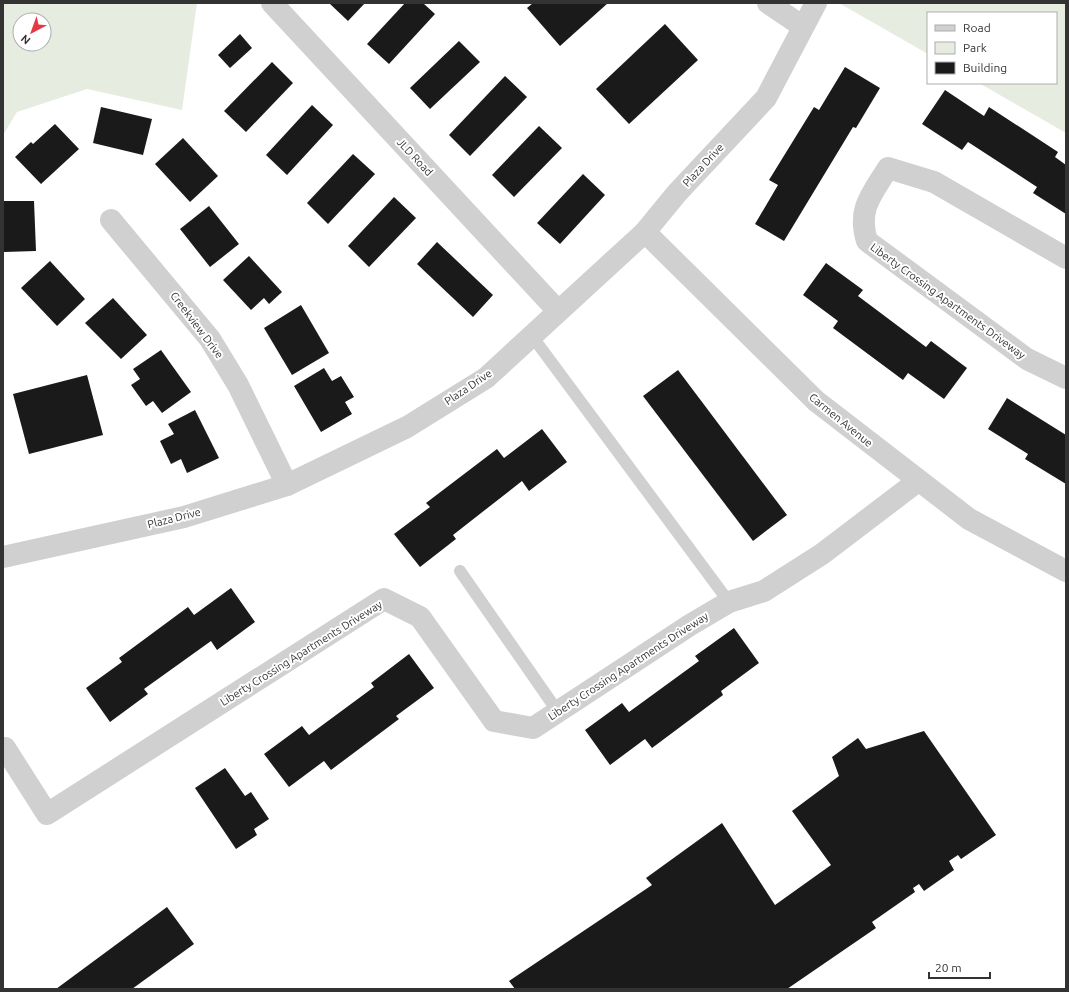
<svg xmlns="http://www.w3.org/2000/svg" width="1069" height="992" viewBox="0 0 1069 992" font-family="Ubuntu,sans-serif">
  <style>
    .green { fill: #e6ecdf; fill-rule: evenodd }
    .building { fill: #1a1a1a }
    .lines { fill: none; stroke-linecap: round; stroke-linejoin: round }
    .lane { stroke: #d0d0d0; stroke-width: 12 }
    .street { stroke: #d0d0d0; stroke-width: 22 }
    .labels { text-anchor: middle; stroke-width: 4; stroke-linejoin: round; paint-order: stroke }
    .street-label { font-size: 11px; fill: #333; stroke: #fff }
  </style>
  <rect width="100%" height="100%" fill="#fff"/>
  <g class="green">
    <path d="M3,3H197L182,110L87,89L17,112L3,135ZM20,20H44V44H20Z"/>
    <polygon points="839,3 1066,3 1066,133 979,83 1056,83 1056,13 928,13 928,54"/>
  </g>
  <g class="building">
    <polygon points="329,3 365,3 348,21"/>
    <polygon points="405,3 423,3 435,14 389,64 367,44"/>
    <polygon points="533,3 608,3 560,46 527,8"/>
    <polygon points="665,24 698,60 629,124 596,89"/>
    <polygon points="240,34 252,48 230,68 218,55"/>
    <polygon points="459,41 480,62 430,109 410,88"/>
    <polygon points="272,62 293,83 246,132 224,111"/>
    <polygon points="845,67 880,88 856,128 853,127 784,241 755,224 778,185 769,180 814,107 819,110"/>
    <polygon points="505,76 527,97 470,156 449,135"/>
    <polygon points="945,90 984,116 989,107 1058,152 1055,157 1066,165 1066,214 1033,193 1037,187 968,142 962,150 922,124"/>
    <polygon points="312,105 333,125 287,175 266,155"/>
    <polygon points="101,107 152,119 143,155 93,143"/>
    <polygon points="55,124 79,149 41,184 15,157 31,142 33,144"/>
    <polygon points="539,126 562,148 514,197 492,175"/>
    <polygon points="183,138 218,176 190,202 155,164"/>
    <polygon points="353,154 375,174 328,224 307,203"/>
    <polygon points="583,174 605,195 560,244 537,223"/>
    <polygon points="394,197 416,218 369,267 348,246"/>
    <polygon points="3,201 34,201 36,251 4,252"/>
    <polygon points="209,206 239,244 210,267 180,229"/>
    <polygon points="437,242 493,295 473,317 417,264"/>
    <polygon points="249,256 282,292 269,304 264,298 251,310 223,280"/>
    <polygon points="50,261 85,299 57,326 21,288"/>
    <polygon points="826,263 863,290 858,296 926,347 931,341 967,368 944,399 908,373 903,380 833,328 838,321 803,295"/>
    <polygon points="113,298 147,335 121,359 85,323"/>
    <polygon points="301,305 329,353 292,375 264,328"/>
    <polygon points="161,350 191,392 162,413 153,401 146,406 131,385 140,379 133,369"/>
    <polygon points="324,368 332,381 341,376 354,397 345,402 352,414 321,432 294,386"/>
    <polygon points="678,370 787,515 753,541 643,396"/>
    <polygon points="87,375 103,435 29,454 13,394"/>
    <polygon points="1007,398 1066,435 1066,484 1025,459 1028,454 988,429"/>
    <polygon points="195,410 219,458 187,473 181,459 171,464 160,441 174,434 168,424"/>
    <polygon points="542,429 567,462 529,491 522,481 453,535 456,539 420,567 394,534 430,507 426,503 497,449 504,458"/>
    <polygon points="231,588 255,622 217,650 211,641 144,689 148,694 110,722 86,688 122,662 119,658 188,607 194,615"/>
    <polygon points="734,628 759,663 721,691 723,695 652,748 645,739 610,765 585,730 622,703 629,712 699,661 695,656"/>
    <polygon points="409,654 434,688 396,716 399,719 331,770 324,761 289,787 264,754 302,726 309,735 374,687 371,683"/>
    <polygon points="924,731 996,835 961,859 958,855 949,861 954,870 924,891 919,884 913,888 915,892 872,922 876,928 787,989 515,989 509,981 652,885 646,878 722,823 775,905 831,865 792,811 839,776 832,757 858,738 866,749"/>
    <polygon points="225,768 245,796 251,792 269,819 254,829 257,835 236,849 195,788"/>
    <polygon points="167,907 194,944 132,989 56,989"/>
  </g>
  <g class="lines">
    <g class="lane">
      <polyline points="532,336 729,602"/>
      <polyline points="460,571 558,712"/>
    </g>
    <g class="street">
      <polyline points="272,3 558,311"/>
      <polyline points="768,3 802,26"/>
      <polyline points="111,220 210,339 238,385 287,485"/>
      <polyline points="645,232 816,401 969,519 1066,571"/>
      <path d="M1066,258L934,182L888,168C872,194 857,209 867,241L1027,359L1066,378"/>
      <polyline points="3,557 184,517 287,485 407,427 486,378 645,232 677,193 766,98 816,3"/>
      <polyline points="3,748 5,748 47,814 384,599 420,617 494,721 533,728 690,625 729,602 764,591 822,554 918,481"/>
    </g>
  </g>
  <g class="labels">
    <g class="street-label">
      <text transform="translate(415 157) rotate(47)" y="4">JLD Road</text>
      <text transform="translate(703 165) rotate(-47)" y="4">Plaza Drive</text>
      <text transform="translate(948 301) rotate(36)" y="4">Liberty Crossing Apartments Driveway</text>
      <text transform="translate(197 325) rotate(53)" y="4">Creekview Drive</text>
      <text transform="translate(468 387) rotate(-34)" y="4">Plaza Drive</text>
      <text transform="translate(841 420) rotate(39)" y="4">Carmen Avenue</text>
      <text transform="translate(174 518) rotate(-14)" y="4">Plaza Drive</text>
      <text transform="translate(301 653) rotate(-32)" y="4">Liberty Crossing Apartments Driveway</text>
      <text transform="translate(628 666) rotate(-33)" y="4">Liberty Crossing Apartments Driveway</text>
    </g>
  </g>
  <rect width="1069" height="992" fill="none" stroke="#333333" stroke-width="8"/>
  <rect x="927" y="12" width="130" height="72" fill="#ffffff" stroke="#adadad"/>
  <rect x="935" y="25" width="20" height="6" fill="#d0d0d0" stroke="#adadad"/>
  <text x="963" y="32" font-size="12" fill="#333333">Road</text>
  <rect x="935" y="42" width="20" height="12" fill="#e6ecdf" stroke="#adadad"/>
  <text x="963" y="52" font-size="12" fill="#333333">Park</text>
  <rect x="935" y="62" width="20" height="12" fill="#1a1a1a" stroke="#adadad"/>
  <text x="963" y="72" font-size="12" fill="#333333">Building</text>
  <g transform="translate(32 32) rotate(221)"><circle r="19" fill="#ffffff" stroke="#adadad"/>
  <path d="M0-3L7 15L0 10L-7 15Z" fill="#e63946"/>
  <text y="-6" font-size="11" font-weight="bold" text-anchor="middle" fill="#333333">N</text>
  </g>
  <path d="M929 972v6h61v-6" fill="none" stroke="#333333" stroke-width="2"/>
  <text x="935" y="972" font-size="12" fill="#333333" stroke="#ffffff" stroke-width="3" paint-order="stroke">20 m</text>
</svg>
